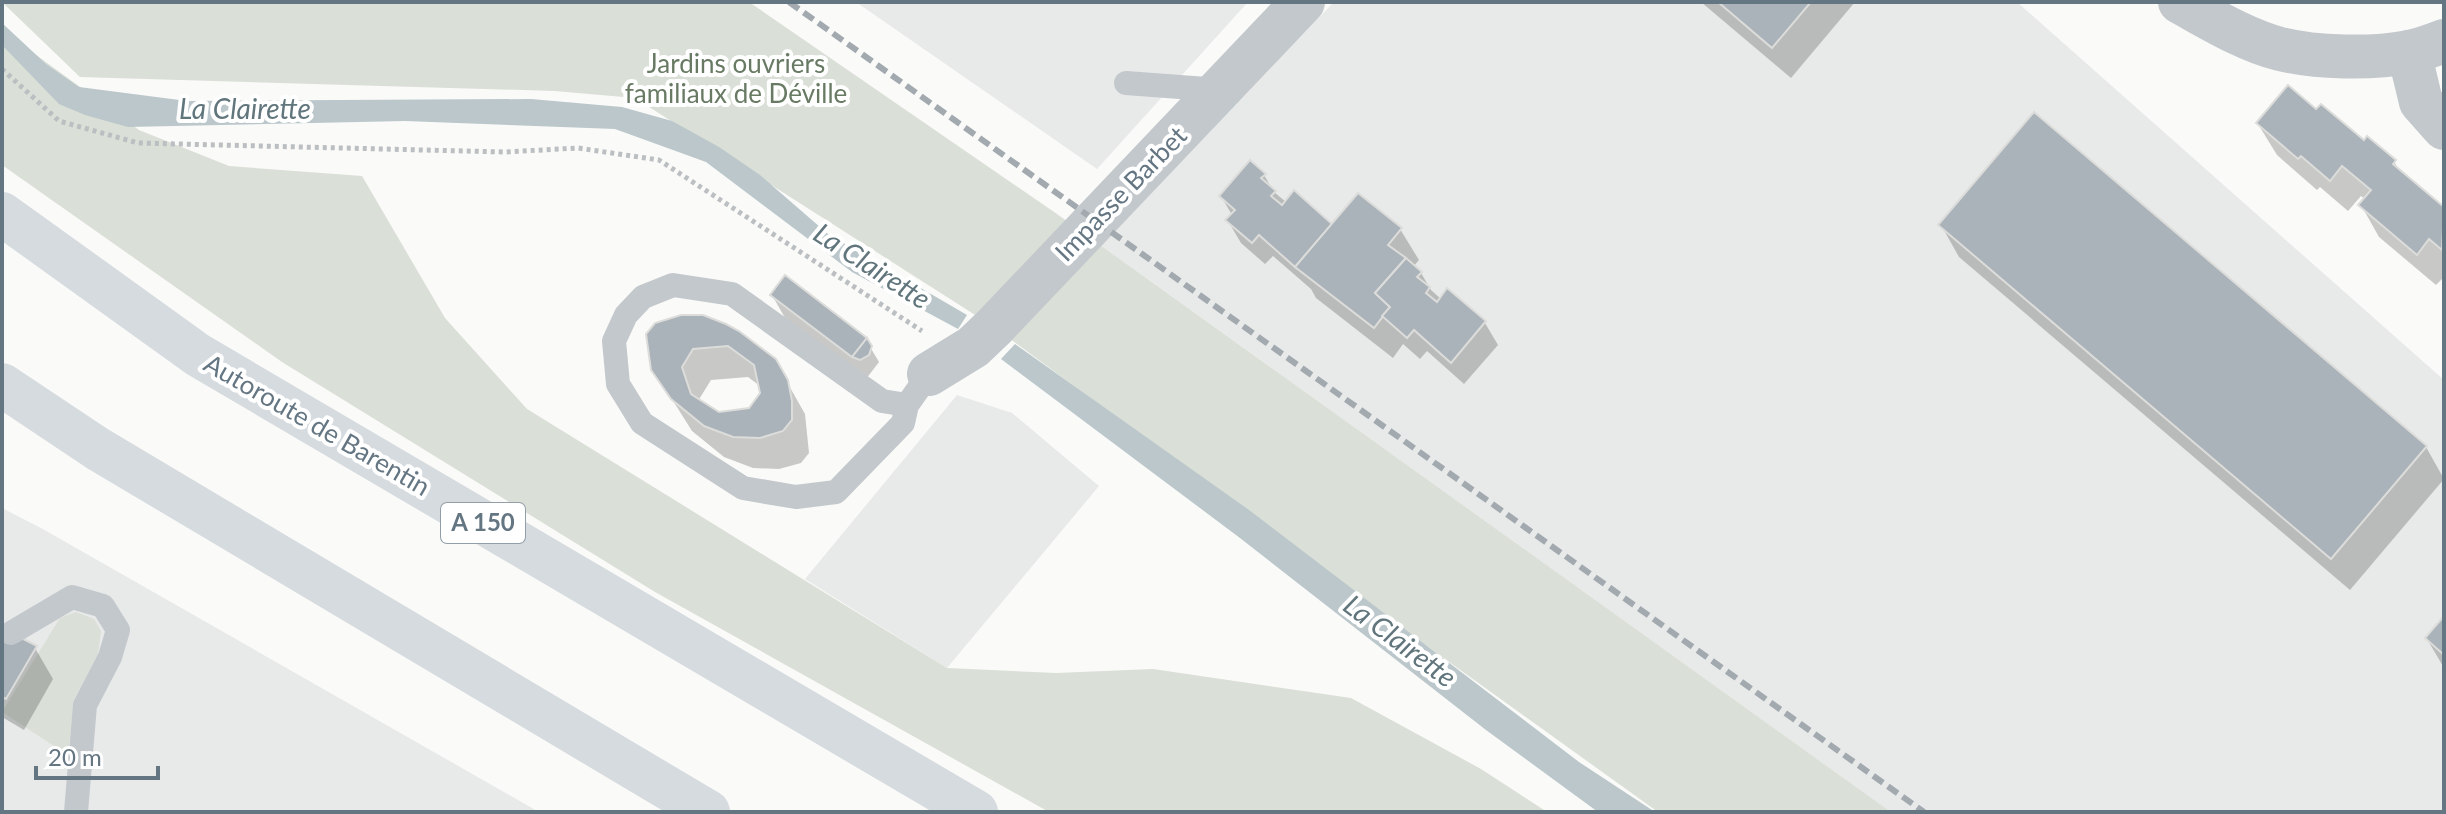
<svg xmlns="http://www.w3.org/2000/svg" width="2446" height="814" viewBox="0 0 2446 814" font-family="Lato,sans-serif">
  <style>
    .built { fill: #e8e9e9 }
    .green { fill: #dadfd7 }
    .water { fill: #bbc7cb }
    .shadow { fill: #0003; fill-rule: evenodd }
    .building { fill: #aab3b9; stroke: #dcdcda; stroke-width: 2; fill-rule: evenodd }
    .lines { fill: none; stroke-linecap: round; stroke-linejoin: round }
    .path { stroke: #bbbfc2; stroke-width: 5; stroke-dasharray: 4 4; stroke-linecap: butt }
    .service { stroke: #c3c8cc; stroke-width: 24 }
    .minor { stroke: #c3c8cc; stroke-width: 44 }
    .motorway { stroke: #d6dbdf; stroke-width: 44 }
    .rail { stroke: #a2aab0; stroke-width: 6; stroke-dasharray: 12 6; stroke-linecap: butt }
    .labels { text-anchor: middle; stroke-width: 8; stroke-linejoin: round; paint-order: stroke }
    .shield { fill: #fff; stroke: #939fa8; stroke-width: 2 }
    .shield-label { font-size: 24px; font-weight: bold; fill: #657683 }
    .park-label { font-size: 26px; fill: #687a64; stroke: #fff }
    .street-label { font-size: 26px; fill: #657683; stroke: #fff }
    .water-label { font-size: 28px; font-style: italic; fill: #60757c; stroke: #fff }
  </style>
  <rect width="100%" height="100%" fill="#fafaf8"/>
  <g class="built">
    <polygon points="856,2 1248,2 1097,169"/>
    <polygon points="1334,2 2017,2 2444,380 2444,812 1891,812 1099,244"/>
    <polygon points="957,395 1012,413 1099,486 947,668 805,579"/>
    <polygon points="2,508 41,528 539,812 2,812"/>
  </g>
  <g class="green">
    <polygon points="2,2 749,2 1057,214 1891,812 1658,812 1438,654 994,327 635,98 555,91 80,77"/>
    <polygon points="2,30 139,130 229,166 362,176 445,318 527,409 947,668 1056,673 1153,669 1351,698 1481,769 1547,812 1049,812 655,592 282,362 2,165"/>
    <polygon points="76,612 94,619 101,631 98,654 74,699 68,755 2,712 60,618"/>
  </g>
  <g class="water">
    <polygon points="2,23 46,64 79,87 187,101 531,99 622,107 672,121 719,147 760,175 828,234 967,315 958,329 852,272 706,162 615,129 405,121 128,127 85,115 59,104 2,45"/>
    <polygon points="1015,344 1249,510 1579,762 1655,812 1598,812 1486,730 1240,538 1001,359"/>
  </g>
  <g class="shadow">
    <polygon points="1701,2 1855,2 1791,78"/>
    <polygon points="2316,112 2394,162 2402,174 2444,210 2444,277 2436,285 2379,237 2361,205 2365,199 2361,196 2348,211 2320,187 2317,190 2277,155 2258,124"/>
    <polygon points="1264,175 1274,192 1286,202 1332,226 1400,229 1419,260 1413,267 1421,273 1431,290 1441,299 1448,291 1485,323 1498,345 1464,384 1427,351 1420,359 1403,344 1393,358 1316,298 1311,289 1273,256 1265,264 1241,243 1228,221 1232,215 1221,196"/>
    <polygon points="1941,225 2426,447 2444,479 2350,590 1959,257"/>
    <polygon points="772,295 866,340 879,362 866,379 785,318"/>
    <path d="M681,317L775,361L805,414L809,453L801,463L779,469L753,468L724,457L692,431L653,369ZM748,377L760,386L762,393L750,410L718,414L698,401L711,380Z"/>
    <polygon points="2444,619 2444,668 2427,639"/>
    <polygon points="2,629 35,648 53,679 24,730 2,717"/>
  </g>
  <g class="building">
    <polygon points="1718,2 1811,2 1772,48"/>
    <polygon points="2288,85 2316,109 2321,104 2364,140 2367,136 2396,160 2393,164 2444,207 2442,250 2429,239 2417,255 2358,205 2371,190 2342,166 2330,181 2301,156 2298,159 2256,123"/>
    <polygon points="2034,112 2427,446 2331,559 1938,225"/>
    <polygon points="1250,160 1266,174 1261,178 1276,191 1271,196 1282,205 1294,190 1332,224 1295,267 1259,235 1252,243 1225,220 1235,210 1219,196"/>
    <polygon points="1358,193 1402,228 1388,245 1406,258 1375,293 1390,307 1374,328 1295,267"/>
    <polygon points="1406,258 1422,272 1417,277 1430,287 1426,293 1437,302 1447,288 1486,321 1451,363 1414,330 1407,338 1382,316 1390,307 1375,293"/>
    <polygon points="785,275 867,338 852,357 770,295"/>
    <path d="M681,315H703L726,324L739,331L776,359L788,380L792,401V420L783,431L760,438L733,437L704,426L671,399L651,370L646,334L655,323ZM728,346L754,365L760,393L749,408L719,412L691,394L682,367L693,349Z"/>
    <polygon points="867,338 872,346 869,355 860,360 852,357"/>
    <polygon points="2444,616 2444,655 2425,638"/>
    <polygon points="2,628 37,646 6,699 2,697"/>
  </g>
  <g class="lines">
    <polyline class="path" points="2,69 59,121 138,143 505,152 578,148 659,160 922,331"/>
    <g class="service">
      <polyline points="1126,83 1220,90"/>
      <polyline points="907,405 882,401 732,294 673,285 643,297 626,315 614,341 618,384 642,423 743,488 796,497 836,492 903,423 907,405 929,374"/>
      <polyline points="11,633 72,597 103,606 118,630 110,657 85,705 76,812"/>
    </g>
    <g class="minor">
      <path d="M2180,2C2211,19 2245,40 2280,49C2316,58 2372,59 2409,52C2421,50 2433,45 2444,41"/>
      <polyline points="2409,52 2421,102 2444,128"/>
      <polyline points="929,374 973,347 994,327 1303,2"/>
    </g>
    <g class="motorway">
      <polyline points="2,214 198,355 976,812"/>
      <polyline points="2,385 98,449 708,812"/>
    </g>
    <polyline class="rail" points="789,2 1924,812"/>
  </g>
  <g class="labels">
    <rect class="shield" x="441" y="503" width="84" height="40" rx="6"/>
    <g class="shield-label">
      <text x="483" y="531">A 150</text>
    </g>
    <g class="park-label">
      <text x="736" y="73">Jardins ouvriers<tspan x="736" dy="30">familiaux de Déville</tspan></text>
    </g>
    <g class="street-label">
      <text transform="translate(1121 194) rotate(-46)" y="9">Impasse Barbet</text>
      <text transform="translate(317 425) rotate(30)" y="9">Autoroute de Barentin</text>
    </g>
    <g class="water-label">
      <text x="245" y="119">La Clairette</text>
      <text transform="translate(872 266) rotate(33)" y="10">La Clairette</text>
      <text transform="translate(1400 641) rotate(37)" y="10">La Clairette</text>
    </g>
  </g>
  <rect width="2446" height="814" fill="none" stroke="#657683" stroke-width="8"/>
  <path d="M36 766v12h122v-12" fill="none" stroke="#657683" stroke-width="4"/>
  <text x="48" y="766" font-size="24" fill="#657683" stroke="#ffffff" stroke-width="6" paint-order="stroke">20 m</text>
</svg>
